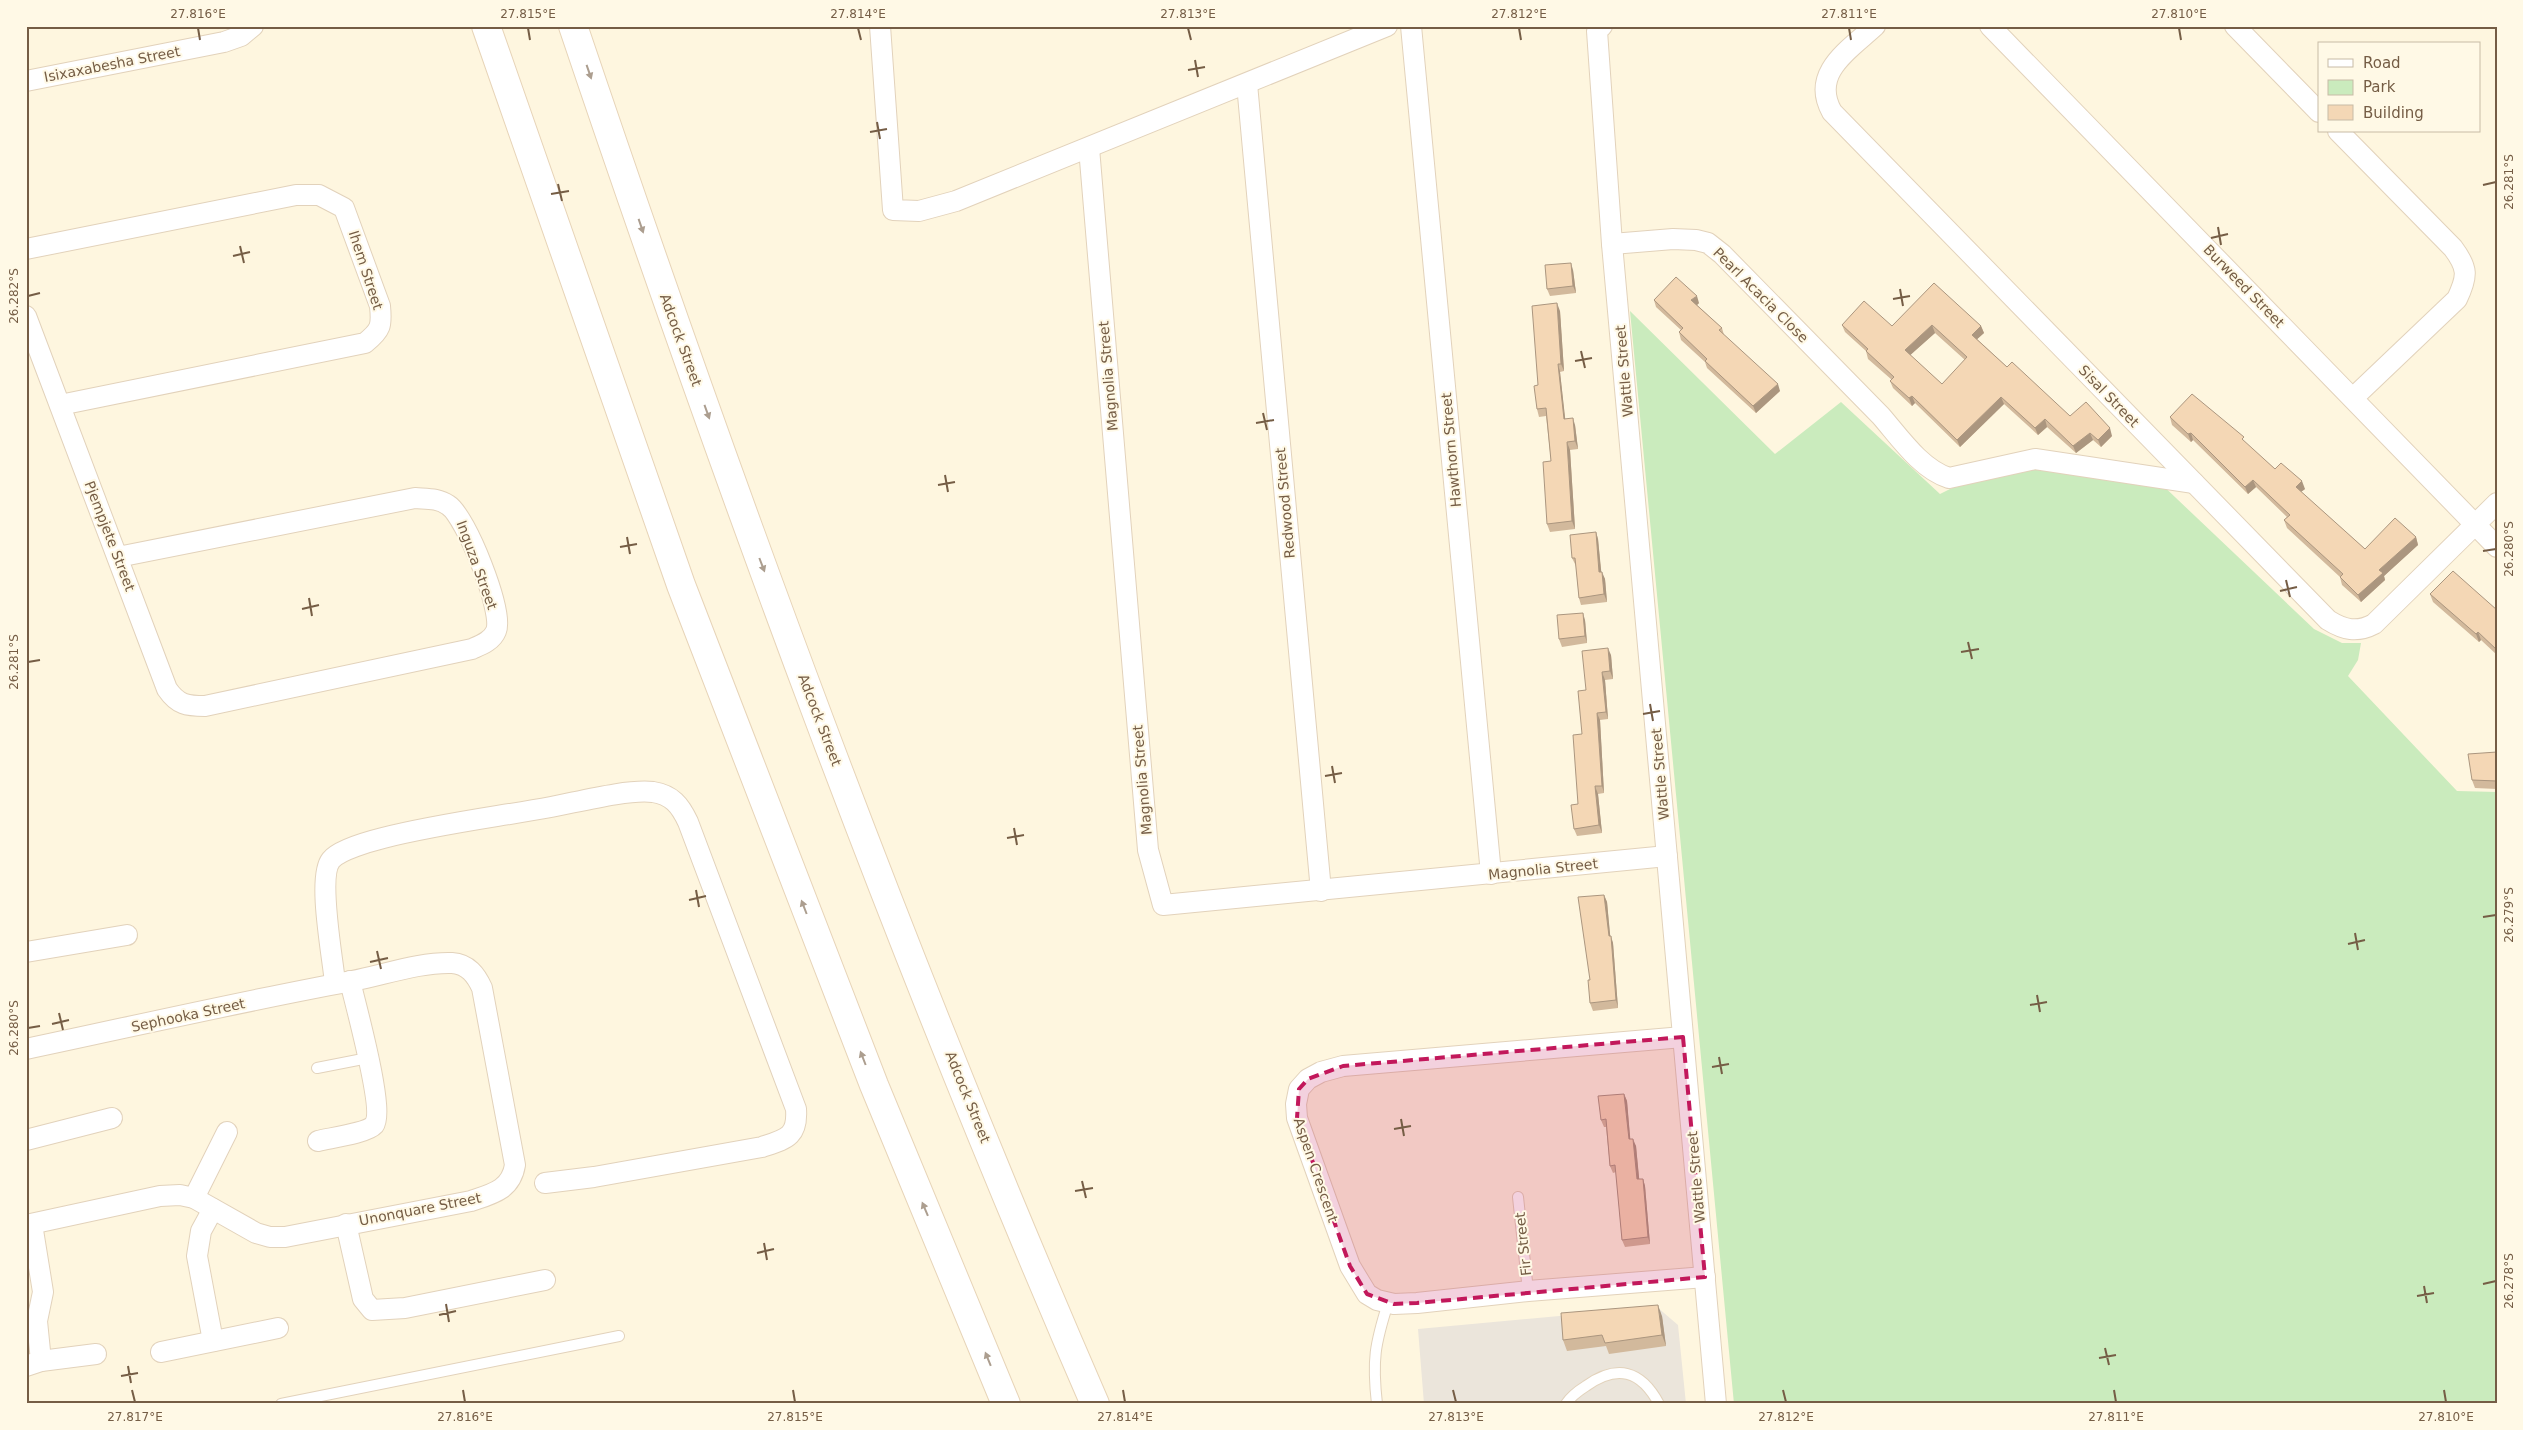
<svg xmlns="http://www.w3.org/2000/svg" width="2523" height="1430" viewBox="0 0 2523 1430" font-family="'DejaVu Sans',sans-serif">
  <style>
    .industrial { fill: #ebe5db }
    .green { fill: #caebbd }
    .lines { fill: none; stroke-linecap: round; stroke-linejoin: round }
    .lane-casing { stroke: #e2d2bb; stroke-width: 12 }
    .street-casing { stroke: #e2d2bb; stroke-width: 22 }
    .secondary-casing { stroke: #e7d4b8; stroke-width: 30 }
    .lane { stroke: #fff; stroke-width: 10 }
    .street { stroke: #fff; stroke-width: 20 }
    .secondary { stroke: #fff; stroke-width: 28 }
    .wall { fill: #d2b99c; fill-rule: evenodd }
    .shaded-wall { fill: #ab967f }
    .building { fill: #f4d7b5; stroke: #ab967f; fill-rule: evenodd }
    .oneway { fill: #ac9e8f }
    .marked { fill: #c2185b; fill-opacity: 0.2; stroke: #c2185b; stroke-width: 4; stroke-dasharray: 10 6; stroke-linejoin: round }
    .ticks { fill: none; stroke: #755d45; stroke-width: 2 }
    .labels { text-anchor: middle; stroke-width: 4; stroke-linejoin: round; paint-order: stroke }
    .street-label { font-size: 14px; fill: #755d45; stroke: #fff9e6 }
    .neatline { fill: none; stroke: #755d45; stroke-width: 2 }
    .ticks-label { font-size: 12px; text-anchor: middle; fill: #755d45 }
  </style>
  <rect width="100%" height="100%" fill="#fef6df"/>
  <polygon class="industrial" points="1657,1307 1678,1325 1686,1404 1424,1404 1418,1329"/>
  <polygon class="green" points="1630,311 1775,454 1841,402 1940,494 1966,481 2045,464 2156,479 2314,629 2342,643 2361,643 2358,660 2348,676 2457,791 2497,792 2497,1404 1734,1404"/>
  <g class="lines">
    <g class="lane-casing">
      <g id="lane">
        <polyline points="317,1068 368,1058"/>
        <polyline points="1518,1197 1528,1291"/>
        <polyline points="281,1404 619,1336"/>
        <path d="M1377,1404C1372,1360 1375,1344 1388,1303"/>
        <path d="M1566,1404C1571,1396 1578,1391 1586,1386C1617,1364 1641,1370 1659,1404"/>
      </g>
    </g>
    <g class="street-casing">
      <g id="street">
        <polyline points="880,26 893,210 919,211 956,201 1387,26"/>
        <polyline points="1411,26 1491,874"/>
        <polyline points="1602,26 1597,31 1612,244 1716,1404"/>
        <path d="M1875,26C1849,50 1810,73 1832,112L2328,620C2344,630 2357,633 2374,624L2497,503"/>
        <polyline points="1990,26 2497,547"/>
        <polyline points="2235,26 2319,112"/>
        <polyline points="26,81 224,42 241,36 253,26"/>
        <polyline points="1247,84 1321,891"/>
        <path d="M2338,131L2453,248C2468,268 2468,276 2457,299L2353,398"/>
        <polyline points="1089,148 1148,850 1163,905 1667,856"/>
        <path d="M1612,244L1673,239L1696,240L1708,243L1722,254L1881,416C1900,438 1921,469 1949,478L2035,459L2194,483"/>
        <path d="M26,249L296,195H319L344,208L380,306C382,326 381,330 365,343L60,405"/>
        <path d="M26,316L167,689C178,705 187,706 205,706L472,649C481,645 492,641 496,631C504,612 466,516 448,505C438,498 427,499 415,498L118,557"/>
        <polyline points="26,952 127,935"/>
        <path d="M335,983C333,959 317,877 331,860C339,850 371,841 383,838C438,824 496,817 551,807C578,802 627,789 653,792C672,795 680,805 688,822L796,1109C798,1137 786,1139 762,1147L594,1177L545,1183"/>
        <polyline points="1683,1037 1343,1066 1321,1072 1308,1079 1299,1089 1296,1104 1297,1118 1350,1266 1367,1294 1377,1300 1394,1304 1417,1303 1528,1291 1705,1277"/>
        <path d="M26,1049C135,1026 243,1001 352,981C384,975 419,962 452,963C468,964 476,975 482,988L515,1165C511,1190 492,1194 471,1201L285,1237H270L256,1233L194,1198L180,1195L160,1196L26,1225"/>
        <polyline points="26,1140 112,1118"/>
        <path d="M318,1141C330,1138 367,1133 374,1125C385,1110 355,1003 350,981"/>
        <polyline points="194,1198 227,1132"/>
        <polyline points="32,1224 43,1292 37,1321 41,1361"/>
        <polyline points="346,1224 363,1299 372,1310 405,1308 545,1280"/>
        <polyline points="213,1341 197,1256 201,1231 213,1209"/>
        <polyline points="161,1352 278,1328"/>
        <polyline points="26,1366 41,1361 96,1354"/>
      </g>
    </g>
    <g class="secondary-casing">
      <g id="secondary">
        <polyline points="486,26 681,585 874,1085 1006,1404"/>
        <path d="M573,26C730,491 899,953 1095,1404"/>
      </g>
    </g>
    <use href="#lane" class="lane"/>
    <use href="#street" class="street"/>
    <use href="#secondary" class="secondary"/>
  </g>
  <g class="wall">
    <polygon points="1573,270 1576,293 1550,296 1547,289"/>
    <polygon points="1654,300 1699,303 1697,305 1722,328 1724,335 1780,391 1756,413 1707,368 1705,362 1681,340 1679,332 1681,330 1656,307"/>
    <polygon points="1560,311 1564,371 1560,372 1565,419 1575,425 1578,449 1570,450 1575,529 1550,532 1547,524 1551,461 1546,416 1539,417 1537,409 1538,385"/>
    <path d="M1842,325L1892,326H1981L1984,333L1977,339L2007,367L2070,416L2112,436L2101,447L2093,440L2076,453L2047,427L2038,435L2004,404L1960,447L1915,403L1912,406L1893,388L1890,381L1892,380L1868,359L1866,351L1845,332ZM1935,333L1965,360L1942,384L1910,355Z"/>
    <polygon points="2170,417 2245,443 2275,469 2305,489 2301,492 2365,549 2416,537 2418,545 2384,576 2385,580 2361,602 2342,585 2340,577 2287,528 2284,520 2287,517 2256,487 2248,494 2193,440 2191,442 2172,425"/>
    <polygon points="1596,532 1598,539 1601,572 1605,579 1607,602 1581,605 1579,598 1576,566 1572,558"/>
    <polygon points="2430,594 2497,610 2497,655 2481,640 2479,642 2433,602"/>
    <polygon points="1585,620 1587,643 1562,647 1559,639"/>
    <polygon points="1611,655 1613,679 1605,680 1608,719 1600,720 1604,793 1598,794 1602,833 1577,836 1574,829 1578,804 1586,690"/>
    <polygon points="2497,752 2497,789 2475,788 2472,780"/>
    <polygon points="1604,895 1607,902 1610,936 1613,943 1618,1008 1593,1011 1590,1003 1590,980"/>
    <polygon points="1624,1094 1627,1101 1630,1139 1636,1146 1639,1179 1643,1179 1645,1186 1650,1244 1625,1247 1622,1240 1616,1172 1613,1173 1610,1166 1606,1127 1604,1127 1601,1120"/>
    <polygon points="1662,1316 1666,1346 1609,1354 1606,1346 1567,1351 1563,1340"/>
  </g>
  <g class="shaded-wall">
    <polygon points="1571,263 1573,270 1576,293 1573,286"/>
    <polygon points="1697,296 1699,303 1694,308 1691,300"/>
    <polygon points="1557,303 1560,311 1564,371 1561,364"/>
    <polygon points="1932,325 1935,333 1907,358 1905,350"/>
    <polygon points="1981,326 1984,333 1974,342 1972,335"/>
    <polygon points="1558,364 1560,372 1566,426 1564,419"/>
    <polygon points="1778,384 1780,391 1756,413 1753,406"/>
    <polygon points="1912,396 1915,403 1912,406 1909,398"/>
    <polygon points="2001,397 2004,404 1960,447 1957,440"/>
    <polygon points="1573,418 1575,425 1578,449 1575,441"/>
    <polygon points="2045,419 2047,427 2038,435 2035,428"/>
    <polygon points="2110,428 2112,436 2101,447 2098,440"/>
    <polygon points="2090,433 2093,440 2076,453 2073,446"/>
    <polygon points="2191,433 2193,440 2191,442 2188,434"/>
    <polygon points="1567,442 1570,450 1575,529 1572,521"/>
    <polygon points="2253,480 2256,487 2248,494 2245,487"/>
    <polygon points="2302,481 2305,489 2298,494 2296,487"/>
    <polygon points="1596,532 1598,539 1602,579 1599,572"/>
    <polygon points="2416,537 2418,545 2384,576 2385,580 2361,602 2358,595 2379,570"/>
    <polygon points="1602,572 1605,579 1607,602 1604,594"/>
    <polygon points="1583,613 1585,620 1587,643 1585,636"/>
    <polygon points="2478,632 2481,640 2479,642 2476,634"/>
    <polygon points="1608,648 1611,655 1613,679 1610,671"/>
    <polygon points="1602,672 1605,680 1608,719 1606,712"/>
    <polygon points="1597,713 1600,720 1604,793 1602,786"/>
    <polygon points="1595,786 1598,794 1602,833 1599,825"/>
    <polygon points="1604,895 1607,902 1611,944 1609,936"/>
    <polygon points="1611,936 1613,943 1618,1008 1616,1000"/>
    <polygon points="1624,1094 1627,1101 1631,1147 1629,1139"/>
    <polygon points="1633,1139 1636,1146 1640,1187 1637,1179"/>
    <polygon points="1643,1179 1645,1186 1650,1244 1648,1237"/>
    <polygon points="1658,1305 1662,1316 1666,1346 1662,1335"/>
  </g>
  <g class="building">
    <polygon points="1571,263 1573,286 1547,289 1545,265"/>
    <polygon points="1676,277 1697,296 1691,300 1722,328 1719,330 1778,384 1753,406 1705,361 1707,359 1679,332 1683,328 1654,300"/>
    <path d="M1934,283L1981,326L1972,335L2007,367L2012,362L2070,416L2086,402L2110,428L2098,440L2090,433L2073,446L2045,419L2035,428L2001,397L1957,440L1912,396L1909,398L1890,381L1894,377L1866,351L1868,349L1842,325L1864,301L1892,326ZM1932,325L1967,357L1942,384L1905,350Z"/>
    <polygon points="1557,303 1561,364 1558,364 1564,419 1573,418 1575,441 1567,442 1572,521 1547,524 1543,462 1551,461 1546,408 1537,409 1534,386 1538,385 1532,306"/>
    <polygon points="2192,394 2244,437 2242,439 2275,469 2281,463 2302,481 2296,487 2365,549 2395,518 2416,537 2379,570 2383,573 2358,595 2340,577 2343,574 2284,520 2290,515 2253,480 2245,487 2191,433 2188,434 2170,417"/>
    <polygon points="1596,532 1599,572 1602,572 1604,594 1579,598 1575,558 1572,558 1570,535"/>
    <polygon points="2453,571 2497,610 2497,650 2478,632 2476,634 2430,594"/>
    <polygon points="1583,613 1585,636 1559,639 1557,615"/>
    <polygon points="1608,648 1610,671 1602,672 1606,712 1597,713 1602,786 1595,786 1599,825 1574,829 1571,805 1578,804 1573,735 1582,734 1578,691 1586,690 1582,651"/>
    <polygon points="2497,752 2497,781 2472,780 2468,754"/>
    <polygon points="1604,895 1609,936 1611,936 1616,1000 1590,1003 1588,980 1590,980 1578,897"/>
    <polygon points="1624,1094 1629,1139 1633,1139 1637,1179 1643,1179 1648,1237 1622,1240 1615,1165 1610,1166 1606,1119 1601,1120 1598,1096"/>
    <polygon points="1658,1305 1662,1335 1605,1343 1602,1335 1563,1340 1561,1313"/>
  </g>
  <defs><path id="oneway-solid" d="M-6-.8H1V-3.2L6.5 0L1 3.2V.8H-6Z" transform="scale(1.25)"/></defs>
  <g class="oneway">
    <use href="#oneway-solid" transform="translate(589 72) rotate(71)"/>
    <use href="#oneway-solid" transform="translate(641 226) rotate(71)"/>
    <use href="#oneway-solid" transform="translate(707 412) rotate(70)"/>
    <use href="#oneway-solid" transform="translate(762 565) rotate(69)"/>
    <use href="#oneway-solid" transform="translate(804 907) rotate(-111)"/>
    <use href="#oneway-solid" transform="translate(863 1058) rotate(-111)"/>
    <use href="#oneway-solid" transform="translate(925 1209) rotate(-113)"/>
    <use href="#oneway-solid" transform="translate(988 1359) rotate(-112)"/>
  </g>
  <path class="marked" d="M1683,1037L1705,1277L1417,1303L1394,1304L1367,1294L1350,1266L1297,1118L1299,1089L1308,1079L1343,1066Z"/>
  <path class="ticks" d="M198,28L200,40M528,28L530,40M858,28L861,40M1188,28L1191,40M1519,28L1521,40M1849,28L1851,40M2179,28L2181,40M1195,60L1198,77M1188,70L1205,67M877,122L880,139M870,132L887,129M558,184L562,201M2483,185L2496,182M551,194L569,191M2218,227L2221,245M2211,238L2228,234M240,246L244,263M233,256L250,252M1900,289L1903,306M28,296L40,293M1893,299L1910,296M1581,351L1585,368M1575,361L1592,358M1263,413L1267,430M1256,423L1274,420M945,475L948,492M938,485L955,482M627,537L630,554M620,547L637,544M2483,551L2496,549M2286,580L2290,597M2280,591L2297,587M309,598L312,616M302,609L319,605M1968,642L1972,659M1961,652L1979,649M28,662L40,660M1650,704L1653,721M1643,714L1660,711M1332,766L1335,783M1325,776L1342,773M1014,828L1017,845M1007,838L1024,835M696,890L699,907M689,900L706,896M2483,917L2496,915M2355,933L2358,950M2348,944L2365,940M377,951L381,969M370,962L388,958M2037,995L2040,1012M2030,1005L2047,1002M59,1013L63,1030M52,1024L69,1020M28,1028L40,1026M1719,1057L1722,1074M1712,1067L1729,1064M1401,1119L1404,1136M1394,1129L1411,1126M1082,1181L1086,1198M1075,1191L1093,1188M764,1243L767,1260M757,1253L774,1249M2483,1284L2496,1281M2424,1286L2427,1303M2417,1296L2434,1293M446,1304L449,1322M439,1315L456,1311M2105,1348L2109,1365M2099,1358L2116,1355M128,1366L131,1383M121,1376L138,1373M132,1390L135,1402M463,1390L465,1402M793,1390L795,1402M1123,1390L1125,1402M1453,1390L1456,1402M1783,1390L1786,1402M2114,1390L2116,1402M2444,1390L2446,1402"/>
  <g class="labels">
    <g class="street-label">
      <text transform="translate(112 64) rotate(-11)" y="5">Isixaxabesha Street</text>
      <text transform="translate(366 270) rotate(72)" y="5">Ihem Street</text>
      <text transform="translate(2244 286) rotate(46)" y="5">Burweed Street</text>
      <text transform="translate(1761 295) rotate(45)" y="5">Pearl Acacia Close</text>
      <text transform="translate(681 340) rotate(70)" y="5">Adcock Street</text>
      <text transform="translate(1624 371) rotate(-95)" y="5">Wattle Street</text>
      <text transform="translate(1108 376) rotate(-95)" y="5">Magnolia Street</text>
      <text transform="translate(2109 396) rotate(46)" y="5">Sisal Street</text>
      <text transform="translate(1451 450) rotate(-95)" y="5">Hawthorn Street</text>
      <text transform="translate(1285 503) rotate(-95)" y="5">Redwood Street</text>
      <text transform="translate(110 536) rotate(69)" y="5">Pjempjete Street</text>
      <text transform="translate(477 565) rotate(70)" y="5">Inguza Street</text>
      <text transform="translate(820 720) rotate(69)" y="5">Adcock Street</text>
      <text transform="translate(1660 774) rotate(-95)" y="5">Wattle Street</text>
      <text transform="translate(1142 780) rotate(-95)" y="5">Magnolia Street</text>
      <text transform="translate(1543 869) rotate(-6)" y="5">Magnolia Street</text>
      <text transform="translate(188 1015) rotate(-12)" y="5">Sephooka Street</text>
      <text transform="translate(968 1097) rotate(68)" y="5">Adcock Street</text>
      <text transform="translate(1316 1170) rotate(71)" y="5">Aspen Crescent</text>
      <text transform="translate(1696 1177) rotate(-95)" y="5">Wattle Street</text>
      <text transform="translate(420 1209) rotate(-11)" y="5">Unonquare Street</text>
      <text transform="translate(1523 1244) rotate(-96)" y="5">Fir Street</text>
    </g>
  </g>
  <rect width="2523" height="1430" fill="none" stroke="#fff9e6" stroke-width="55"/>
  <rect x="2318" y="42" width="162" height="90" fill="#fff9e6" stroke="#c8bba6"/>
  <rect x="2328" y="59" width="25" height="8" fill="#ffffff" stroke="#c8bba6"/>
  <text x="2363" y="68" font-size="15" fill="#755d45">Road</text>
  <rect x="2328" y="80" width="25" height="15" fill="#caebbd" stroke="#c8bba6"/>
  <text x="2363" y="92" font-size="15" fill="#755d45">Park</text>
  <rect x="2328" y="105" width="25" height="15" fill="#f4d7b5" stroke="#c8bba6"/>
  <text x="2363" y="118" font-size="15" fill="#755d45">Building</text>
  <rect x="28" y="28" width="2468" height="1374" class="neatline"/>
  <g class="ticks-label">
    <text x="198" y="18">27.816°E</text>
    <text x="528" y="18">27.815°E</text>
    <text x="858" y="18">27.814°E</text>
    <text x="1188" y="18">27.813°E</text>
    <text x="1519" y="18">27.812°E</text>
    <text x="1849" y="18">27.811°E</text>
    <text x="2179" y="18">27.810°E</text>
    <text transform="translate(2509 182) rotate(-90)" y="4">26.281°S</text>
    <text transform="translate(14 296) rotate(-90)" y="4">26.282°S</text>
    <text transform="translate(2509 549) rotate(-90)" y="4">26.280°S</text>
    <text transform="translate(14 662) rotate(-90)" y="4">26.281°S</text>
    <text transform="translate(2509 915) rotate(-90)" y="4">26.279°S</text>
    <text transform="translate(14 1028) rotate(-90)" y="4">26.280°S</text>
    <text transform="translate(2509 1281) rotate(-90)" y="4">26.278°S</text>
    <text x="135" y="1421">27.817°E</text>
    <text x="465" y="1421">27.816°E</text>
    <text x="795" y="1421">27.815°E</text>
    <text x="1125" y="1421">27.814°E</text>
    <text x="1456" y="1421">27.813°E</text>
    <text x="1786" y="1421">27.812°E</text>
    <text x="2116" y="1421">27.811°E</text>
    <text x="2446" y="1421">27.810°E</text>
  </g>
</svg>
